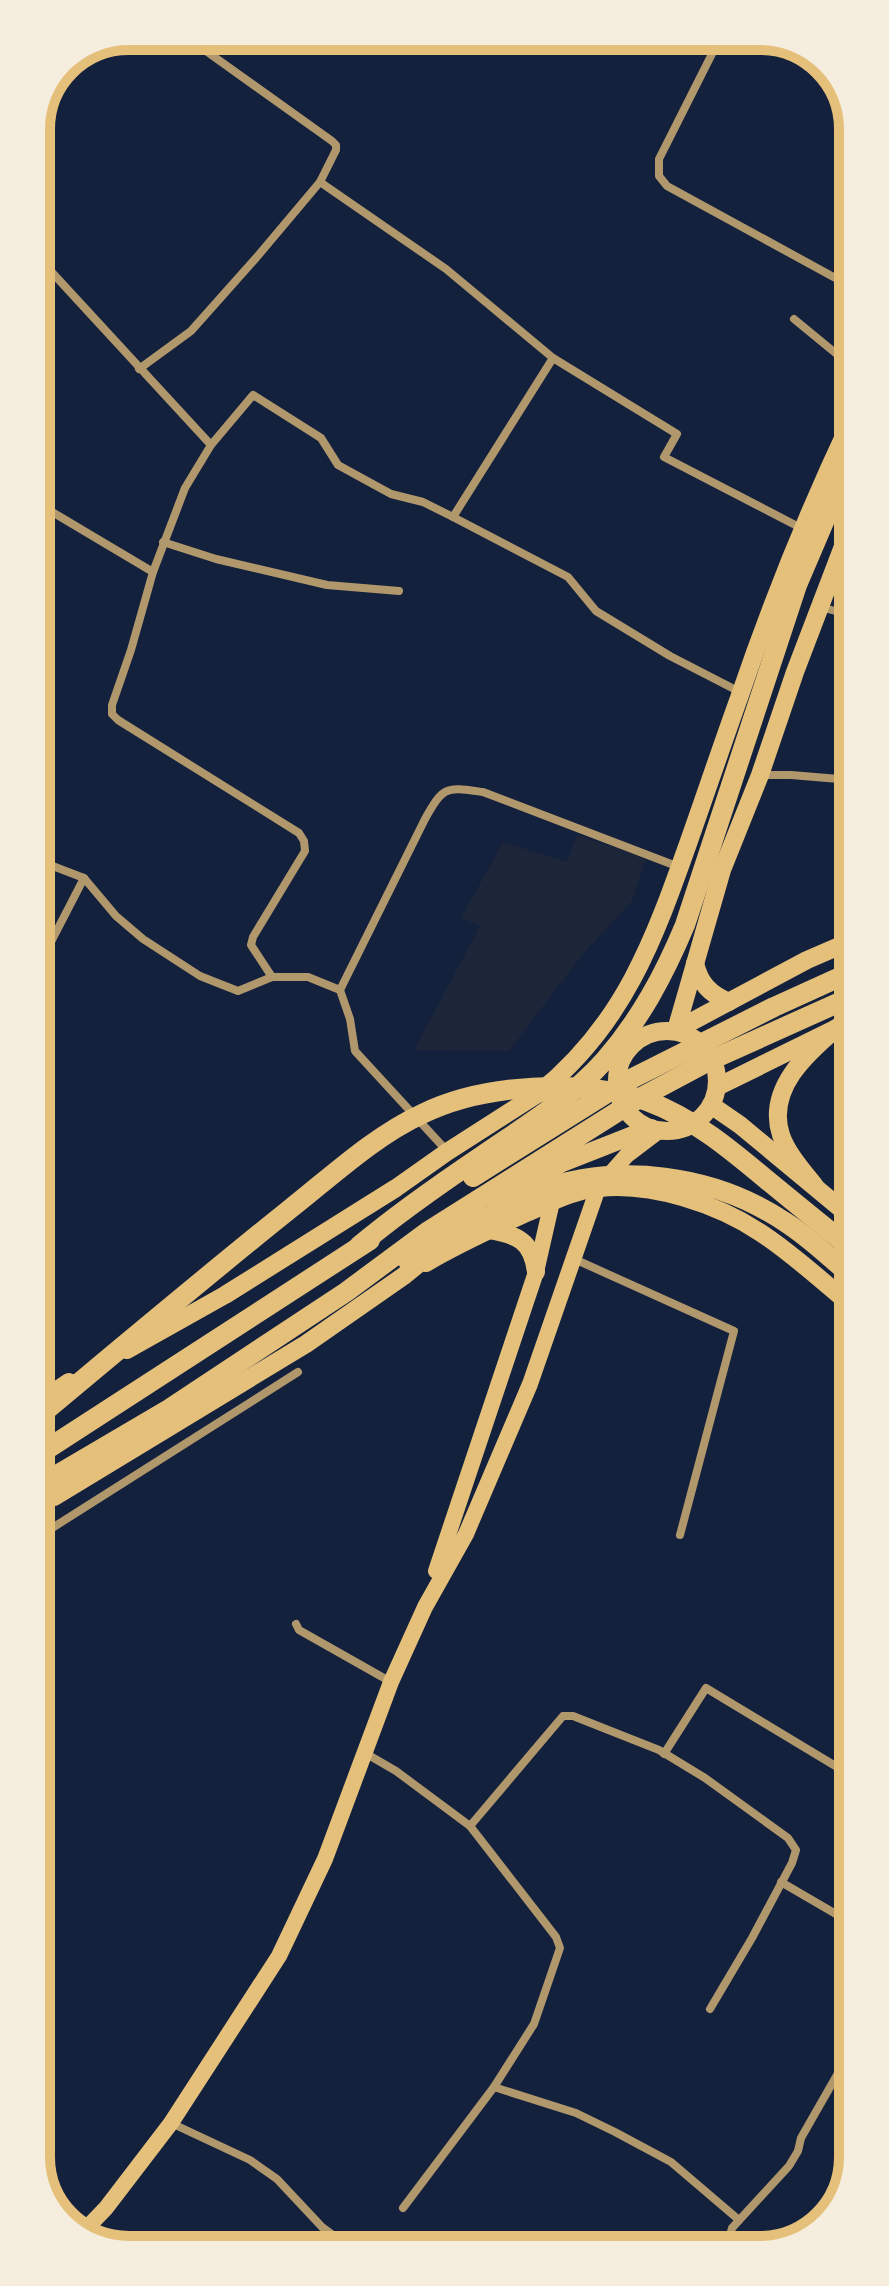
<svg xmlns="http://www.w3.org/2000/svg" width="889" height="2286" viewBox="0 0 889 2286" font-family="Merriweather,serif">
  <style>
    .green { fill: #1d2539 }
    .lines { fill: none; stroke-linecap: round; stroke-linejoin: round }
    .minor { stroke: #b1986c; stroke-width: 8 }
    .secondary { stroke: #e5c07b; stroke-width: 16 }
    .primary { stroke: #e5c07b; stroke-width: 18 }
    .motorway { stroke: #e5c07b; stroke-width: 20 }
    .rim { fill: none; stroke: #e5c07b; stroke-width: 10 }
  </style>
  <rect width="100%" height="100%" fill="#14213d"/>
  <polygon class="green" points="577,835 646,858 632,901 583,954 509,1051 414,1050 480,926 461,918 503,842 567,862"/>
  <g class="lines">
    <g class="minor">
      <polyline points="150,36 158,42 206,51 332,141 336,145 336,150 320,182 446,269 553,358 453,517 568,577 596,611 670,656 740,692"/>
      <polyline points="721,36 659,159 659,176 667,186 850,286"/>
      <polyline points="36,255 211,445"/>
      <polyline points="794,319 850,365"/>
      <polyline points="553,358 677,434 664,457 801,528"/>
      <polyline points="139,369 191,331 256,258 320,182"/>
      <polyline points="37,503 153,572 131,650 112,705 112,714 118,720 299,833 304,841 305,851 253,937 251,945 272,977"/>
      <polyline points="163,542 216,559 327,585 399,591"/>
      <polyline points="153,572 185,488 211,445 253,395 321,438 338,465 391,494 423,502 453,517"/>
      <polyline points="820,607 851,615"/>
      <polyline points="760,775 791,775 851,780"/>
      <polyline points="37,860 84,878 116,916 143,939 200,976 238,991 272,977 308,977 340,990 350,1019 355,1051 447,1151"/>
      <polyline points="37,969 84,878"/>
      <path d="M340,990L425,819C444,785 446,787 483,792L679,867"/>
      <polyline points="572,1258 734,1331 680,1535"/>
      <polyline points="38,1372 56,1389"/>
      <polyline points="38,1537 298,1372"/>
      <polyline points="296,1624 299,1630 391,1682"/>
      <polyline points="365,1753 396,1771 470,1826 556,1937 560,1948 534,2024 494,2087 403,2208"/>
      <polyline points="664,1754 706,1688 852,1776"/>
      <polyline points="470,1826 563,1716 573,1716 659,1750 705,1778 788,1838 796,1850 792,1863 752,1938 710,2009"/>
      <polyline points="781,1882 853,1924"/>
      <polyline points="494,2087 576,2113 615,2132 671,2162 739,2220"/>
      <polyline points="171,2123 250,2160 277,2179 322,2227 352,2249"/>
      <polyline points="727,2247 732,2228 789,2166 798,2151 801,2138 853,2047"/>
    </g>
    <g class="secondary">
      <polyline points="436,1571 536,1272 554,1193"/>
      <polyline points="81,2234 106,2208 171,2123 279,1956 325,1859 391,1682 425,1607 466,1534 530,1384 598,1188 627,1155 660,1130"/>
    </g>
    <g class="primary">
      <path d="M695,963C700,984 710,994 729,1002"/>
      <polyline points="676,1030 722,870 760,775 795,672 850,528"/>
      <polyline points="676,1030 807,960 851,941"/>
      <circle cx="667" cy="1081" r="50"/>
      <polyline points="717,1087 851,1021"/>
      <path d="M540,1092C624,1024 654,940 689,841C706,793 722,745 739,698C771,604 808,512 850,423"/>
      <polyline points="711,1105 740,1125 851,1217"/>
      <path d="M815,1186C803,1171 787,1153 781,1135C766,1089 807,1053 838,1027"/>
      <polyline points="496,1203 562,1163 651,1128"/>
      <path d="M488,1230C517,1235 532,1240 536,1272"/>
      <path d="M426,1263C458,1244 491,1229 524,1214C548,1204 573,1190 599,1188C651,1182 718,1204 761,1233C793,1254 822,1281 852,1306"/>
      <polyline points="127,1350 225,1295 396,1188 447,1152 536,1095 551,1089"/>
      <polyline points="38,1403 69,1382"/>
      <polyline points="54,1497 306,1344 405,1275 432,1253"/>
    </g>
    <g class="motorway">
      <polyline points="473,1177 623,1083 774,1007 851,972"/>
      <path d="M359,1246C398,1213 440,1184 483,1155C525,1126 569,1100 604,1061C640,1020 664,975 685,925L797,585L850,461"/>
      <path d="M407,1260C434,1245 462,1231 489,1216C505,1208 521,1197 538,1191C618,1162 713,1174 785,1222C809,1237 830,1258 852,1276"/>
      <path d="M38,1417C122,1347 205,1277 290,1209C332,1176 373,1137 422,1114C483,1084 582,1078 647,1101C693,1118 730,1149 767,1180C795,1203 823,1226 852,1249"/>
      <polyline points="38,1455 370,1240"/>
      <polyline points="38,1486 169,1409 346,1292 427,1232 636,1100 709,1061 851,997"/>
      <polyline points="38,1502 64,1482"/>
    </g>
  </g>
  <path d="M0 0H889V2286H0ZM129 50H760A79 79 0 0 1 839 129V2157A79 79 0 0 1 760 2236H129A79 79 0 0 1 50 2157V129A79 79 0 0 1 129 50Z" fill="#f5edde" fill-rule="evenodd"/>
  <path class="rim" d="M129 50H760A79 79 0 0 1 839 129V2157A79 79 0 0 1 760 2236H129A79 79 0 0 1 50 2157V129A79 79 0 0 1 129 50Z"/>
</svg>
